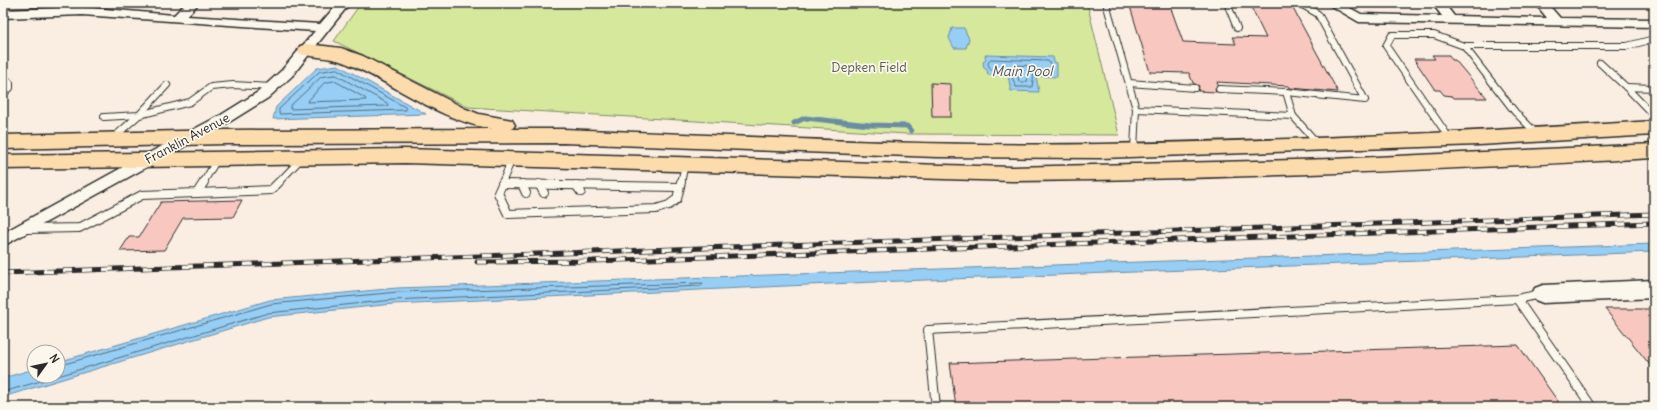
<svg xmlns="http://www.w3.org/2000/svg" width="1657" height="410" viewBox="0 0 1657 410" font-family="Delius,sans-serif">
  <style>
    .green { fill: #d5e89b; stroke: #808a63 }
    .water { fill: #96cef5; stroke: #6b8da4 }
    .lines { fill: none; stroke-linecap: round; stroke-linejoin: round }
    .shore { stroke: #566c7c; stroke-width: 1 }
    .stream { stroke: #6b8da4; stroke-width: 5 }
    .building { fill: #f8c8c0; stroke: #2b2b2b }
    .lane-far1-casing { stroke: #2b2b2b; stroke-width: 8 }
    .lane-casing { stroke: #2b2b2b; stroke-width: 10 }
    .street-casing { stroke: #2b2b2b; stroke-width: 3 }
    .secondary-casing { stroke: #2b2b2b; stroke-width: 3 }
    .highway-casing { stroke: #2b2b2b; stroke-width: 3 }
    .lane-far1 { stroke: #fbf7ec; stroke-width: 6 }
    .lane { stroke: #fbf7ec; stroke-width: 8 }
    .street { fill: #fbf7ec; fill-rule: evenodd }
    .secondary { fill: #fbf7ec; fill-rule: evenodd }
    .highway { fill: #fcdcac; fill-rule: evenodd }
    .rail-casing { stroke: #2b2b2b; stroke-width: 5 }
    .rail { stroke: #fbf7ec; stroke-width: 3.5; stroke-dasharray: 10; stroke-linecap: butt }
    .labels { text-anchor: middle; stroke-width: 3.5; stroke-linejoin: round; paint-order: stroke }
    .park-label { font-size: 13px; fill: #565a47; stroke: #fbf7ec }
    .street-label { font-size: 13px; fill: #2b2b2b; stroke: #fbf7ec }
    .water-label { font-size: 14px; font-style: italic; fill: #46545e; stroke: #fbf7ec }
  </style>
  <rect width="100%" height="100%" fill="#faeee3"/>
  <filter id="ink" filterUnits="userSpaceOnUse"><feTurbulence type="fractalNoise" baseFrequency=".025" numOctaves="2"/><feDisplacementMap in="SourceGraphic" scale="8" xChannelSelector="R" yChannelSelector="G"/><feConvolveMatrix kernelMatrix="1 2 1 2 8 2 1 2 1" color-interpolation-filters="sRGB"/></filter>
  <g filter="url(#ink)">
    <polygon class="green" points="361,3 1087,3 1119,135 906,134 468,107 334,41"/>
    <g class="water">
      <polygon points="952,28 964,28 969,39 966,48 954,48 949,38"/>
      <polygon points="985,55 1053,57 1054,62 1057,63 1057,77 1036,76 1039,92 1011,91 1008,75 988,75 987,70 984,68 983,62 986,60"/>
      <polygon points="338,65 426,114 273,119 276,107 317,68"/>
      <polygon points="1654,244 1654,252 874,282 393,304 268,317 3,397 3,378 34,369 34,376 58,376 58,362 270,300 397,288"/>
    </g>
    <g class="lines">
      <g class="shore">
        <polygon points="991,59 1048,61 1053,68 1051,72 1034,73 1032,87 1016,87 1010,72 991,70 988,64"/>
        <polygon points="1015,65 1032,66 1028,74 1027,82 1019,82 1017,72 1013,67"/>
        <polygon points="337,69 405,107 406,110 279,114 279,109 319,72"/>
        <polygon points="336,75 387,103 388,106 290,109 290,106 321,77"/>
        <polygon points="335,81 365,98 366,100 307,102 324,83"/>
        <polyline points="58,366 271,304 398,292 703,283 701,286 393,300 268,313 58,376"/>
        <polyline points="3,392 58,376"/>
      </g>
      <polyline class="stream" points="794,123 805,118 870,125 907,126 911,131"/>
    </g>
    <g class="building">
      <polygon points="1129,3 1169,3 1183,42 1236,44 1232,37 1266,38 1249,3 1290,3 1338,92 1290,88 1289,86 1217,82 1218,85 1215,88 1216,92 1198,91 1199,86 1193,83 1189,73 1150,72"/>
      <polygon points="1432,55 1449,55 1452,60 1455,60 1487,98 1454,98 1452,96 1444,95 1440,90 1435,90 1414,59 1435,59"/>
      <polygon points="931,83 951,84 951,117 932,117"/>
      <polygon points="242,200 233,217 183,218 164,250 120,251 129,237 139,237 161,202"/>
      <polygon points="1605,309 1654,309 1654,370"/>
      <polygon points="1518,345 1562,407 956,407 950,363"/>
    </g>
    <g class="lines">
      <g class="lane-far1-casing">
        <g id="lane-far1">
          <polyline points="1106,3 1136,109 1293,116"/>
          <polyline points="1227,3 1237,28"/>
          <polyline points="1299,3 1318,14 1365,100 1286,92 1293,116 1318,144"/>
          <polyline points="1464,46 1627,46 1654,39"/>
          <polyline points="1600,63 1626,87"/>
          <polyline points="3,80 7,80 10,83 10,88 3,94"/>
          <polyline points="1129,83 1195,88"/>
          <polyline points="1654,88 1626,87 1654,116"/>
          <polyline points="1219,89 1286,92"/>
          <polyline points="104,117 139,115 167,85"/>
          <polyline points="113,138 139,115 190,102 211,87 233,85 272,87"/>
          <polyline points="1450,139 1386,46 1392,35 1434,35 1464,46 1515,112 1537,134"/>
          <polyline points="1134,150 1136,109"/>
          <polyline points="203,183 218,158"/>
          <polyline points="278,183 301,159"/>
          <polyline points="502,183 512,159"/>
          <polyline points="681,183 685,164"/>
        </g>
      </g>
      <g class="lane-casing">
        <g id="lane">
          <polyline points="503,182 498,193 508,214 656,209 669,205 677,199 681,182"/>
          <polyline points="502,184 679,187"/>
          <polyline points="522,184 526,193"/>
          <polyline points="539,184 544,193"/>
          <polyline points="576,185 581,192"/>
          <polyline points="197,193 271,190 279,182"/>
          <polyline points="27,229 79,228 142,195 197,193 204,182"/>
          <polyline points="1517,299 1592,407"/>
          <polyline points="936,407 928,330 1517,299 1541,294"/>
        </g>
      </g>
      <g class="street-casing">
        <g id="street">
          <polygon points="186,3 199,3 187,16 320,24 338,3 350,3 292,76 268,98 231,121 3,246 3,233 143,156 221,115 258,92 282,70 315,31 82,15 3,18 3,10 82,7 174,15"/>
          <polygon points="1326,3 1341,3 1361,14 1442,16 1432,3 1444,3 1454,16 1547,18 1535,3 1547,3 1560,18 1654,19 1654,27 1359,22"/>
        </g>
      </g>
      <g class="secondary-casing">
        <polygon id="secondary" points="1654,280 1654,298 1543,303 1535,300 1532,294 1535,288 1543,285"/>
      </g>
      <g class="highway-casing">
        <g id="highway">
          <path d="M307,44L341,48L363,56L466,109L479,114L512,120L515,125L512,129H564C743,136 922,147 1101,144C1285,141 1470,132 1654,121V135L1479,145L1100,158L936,157L564,143L225,144L3,149V135L225,130L492,129C439,120 397,85 348,64C333,57 317,58 300,54L298,50L300,46Z"/>
          <path d="M1654,144V158C1440,170 1226,179 1012,181L405,163L3,169V155L405,149L1012,167L1333,159Z"/>
        </g>
      </g>
      <use href="#lane-far1" class="lane-far1"/>
      <use href="#lane" class="lane"/>
      <use href="#street" class="street"/>
      <use href="#secondary" class="secondary"/>
      <use href="#highway" class="highway"/>
      <g class="rail-casing">
        <g id="rail">
          <polyline points="477,262 593,261 1654,223"/>
          <polyline points="3,273 1654,214"/>
        </g>
      </g>
      <use href="#rail" class="rail"/>
    </g>
  </g>
  <g class="labels">
    <g class="park-label">
      <text x="869" y="72">Depken Field</text>
    </g>
    <g class="street-label">
      <text transform="translate(187 138) rotate(-28)" y="5">Franklin Avenue</text>
    </g>
    <g class="water-label">
      <text x="1022" y="76">Main Pool</text>
    </g>
  </g>
  <rect width="1657" height="410" fill="none" stroke="#fbf7ec" stroke-width="16"/>
  <rect x="8" y="8" width="1641" height="394" fill="none" stroke="#2b2b2b" stroke-width="1.5" filter="url(#ink)"/>
  <g transform="translate(46 364) rotate(57)"><circle r="19" fill="#fbf7ec" stroke="#a8a59f"/>
  <path d="M0-3L7 15L0 10L-7 15Z" fill="#2b2b2b"/>
  <text y="-6" font-size="11" font-weight="bold" text-anchor="middle" fill="#2b2b2b">N</text>
  </g>
</svg>
